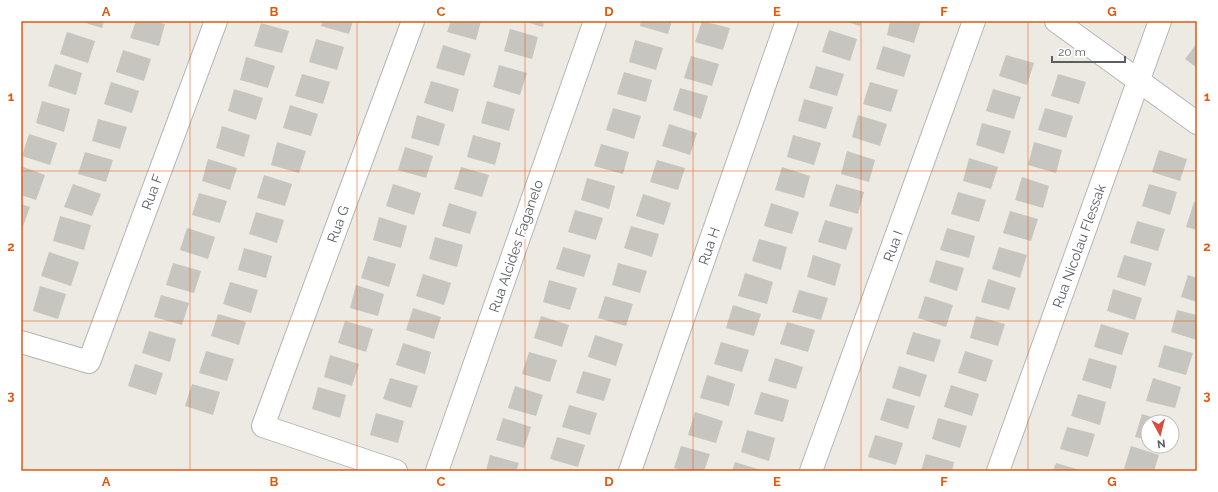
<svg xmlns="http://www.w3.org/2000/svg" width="1218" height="492" viewBox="0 0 1218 492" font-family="Raleway,sans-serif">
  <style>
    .building { fill: #c7c5c0 }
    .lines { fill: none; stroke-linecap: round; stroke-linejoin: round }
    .minor-casing { stroke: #b3b5b8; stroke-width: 24 }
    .minor { stroke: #fff; stroke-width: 22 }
    .grid { fill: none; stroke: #e15910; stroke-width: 1; stroke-opacity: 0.55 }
    .labels { text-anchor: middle; stroke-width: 3.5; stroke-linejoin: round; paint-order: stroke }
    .street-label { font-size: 14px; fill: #5b5e62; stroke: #fff }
    .neatline { fill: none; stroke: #e15910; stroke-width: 1.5 }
    .grid-label { font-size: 13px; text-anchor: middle; font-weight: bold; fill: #e15910 }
  </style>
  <rect width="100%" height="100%" fill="#eceae2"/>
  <g class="building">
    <polygon points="79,21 104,21 102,28"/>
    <polygon points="136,21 154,21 165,24 159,46 130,38"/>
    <polygon points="323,21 353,21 349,34 321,26"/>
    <polygon points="451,21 481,21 476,40 447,32"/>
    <polygon points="523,21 544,21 543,27"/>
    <polygon points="641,21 672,21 668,34 640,26"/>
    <polygon points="702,21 730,28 723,50 695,42"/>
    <polygon points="844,21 862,21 860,26"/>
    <polygon points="890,21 921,21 914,43 887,35"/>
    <polygon points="261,23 289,31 282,53 254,46"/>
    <polygon points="510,29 538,37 532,59 504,51"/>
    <polygon points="829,30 857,39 850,61 822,52"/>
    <polygon points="67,32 95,41 88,63 60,54"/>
    <polygon points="316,39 344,47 337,70 309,62"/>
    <polygon points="635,40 663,48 656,70 629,62"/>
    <polygon points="1197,43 1197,68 1185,59"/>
    <polygon points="443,45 471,54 464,76 436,68"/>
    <polygon points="883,46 911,55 904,77 876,69"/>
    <polygon points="123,50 151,59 144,81 116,72"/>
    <polygon points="1006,55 1034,63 1027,85 999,76"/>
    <polygon points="691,56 719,64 712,86 684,78"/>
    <polygon points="246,57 275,66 268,88 240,80"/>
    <polygon points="55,64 82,73 76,95 48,86"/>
    <polygon points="499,65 527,73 520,95 493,87"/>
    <polygon points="816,66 844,74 837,96 809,88"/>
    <polygon points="624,72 652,80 646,102 617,94"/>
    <polygon points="302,74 330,82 323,104 295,96"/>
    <polygon points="1058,74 1086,82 1079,104 1051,96"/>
    <polygon points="431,81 459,89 453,112 424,103"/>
    <polygon points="111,82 139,91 132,113 104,104"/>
    <polygon points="870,82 898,90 891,112 863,104"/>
    <polygon points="680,88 708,96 701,119 673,110"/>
    <polygon points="234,89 263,98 256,120 228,111"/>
    <polygon points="993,89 1021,97 1014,119 986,111"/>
    <polygon points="804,99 833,107 826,129 798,121"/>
    <polygon points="42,101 70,109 64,132 36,123"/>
    <polygon points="487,101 515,109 509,131 481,123"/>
    <polygon points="290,105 318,114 311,136 283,128"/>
    <polygon points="613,108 641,116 634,139 606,130"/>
    <polygon points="1045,108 1073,116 1066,138 1038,130"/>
    <polygon points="417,115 445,124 439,146 411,138"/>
    <polygon points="858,115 887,124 880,146 852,137"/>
    <polygon points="98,119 127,127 120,149 92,141"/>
    <polygon points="982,123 1011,131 1004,154 976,145"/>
    <polygon points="669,124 697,133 690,155 662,146"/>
    <polygon points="222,126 250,135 244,157 216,148"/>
    <polygon points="29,134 57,143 50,165 22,156"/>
    <polygon points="473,135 501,143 495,165 467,157"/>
    <polygon points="793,135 821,143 814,165 787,157"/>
    <polygon points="277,142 306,151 299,173 271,165"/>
    <polygon points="1034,142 1062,150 1056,173 1028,165"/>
    <polygon points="601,144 629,152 623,174 594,166"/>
    <polygon points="405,147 433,156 426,178 398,170"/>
    <polygon points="1159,150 1187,159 1180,181 1152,172"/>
    <polygon points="847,151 875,160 869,182 841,174"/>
    <polygon points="85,152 113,160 106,182 78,174"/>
    <polygon points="969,158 998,167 991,189 963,181"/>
    <polygon points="208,159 237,168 230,190 202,181"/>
    <polygon points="657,160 685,168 678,190 650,182"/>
    <polygon points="21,166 45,175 36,200 21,195"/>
    <polygon points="461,167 489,175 482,197 454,189"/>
    <polygon points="782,167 810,176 804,198 775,190"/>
    <polygon points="264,175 292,184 285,206 257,198"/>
    <polygon points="1022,177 1049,186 1043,208 1015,200"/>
    <polygon points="587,178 615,186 609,209 581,200"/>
    <polygon points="73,184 101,194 92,216 64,207"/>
    <polygon points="393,184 421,193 414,215 386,206"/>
    <polygon points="836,184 864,192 858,214 829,206"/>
    <polygon points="1149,184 1177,192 1170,215 1142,206"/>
    <polygon points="958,192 986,200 979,222 951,214"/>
    <polygon points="199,193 227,201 220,223 192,215"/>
    <polygon points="643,194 671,203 664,225 636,216"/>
    <polygon points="1194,202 1197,203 1197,230 1186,227"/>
    <polygon points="449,203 477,212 470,234 442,226"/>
    <polygon points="771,203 799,212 792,234 764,226"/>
    <polygon points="21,204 30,207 21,232"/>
    <polygon points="575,210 603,218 596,240 568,232"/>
    <polygon points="1010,211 1038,219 1031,241 1003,233"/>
    <polygon points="256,212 284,220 277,243 249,234"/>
    <polygon points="60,216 91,225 84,250 53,241"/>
    <polygon points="379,217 407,226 401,248 373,240"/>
    <polygon points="825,220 853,228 846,250 818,242"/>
    <polygon points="1137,221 1165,229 1158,251 1130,243"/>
    <polygon points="631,226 659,234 652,257 624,248"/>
    <polygon points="187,228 215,237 208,259 180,250"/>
    <polygon points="947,228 975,236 969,258 940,250"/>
    <polygon points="435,237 463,245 457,267 429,259"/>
    <polygon points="759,239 787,247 781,270 752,261"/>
    <polygon points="563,247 591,255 584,277 556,269"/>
    <polygon points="999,247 1027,255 1020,278 992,269"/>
    <polygon points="244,248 272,256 266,278 238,270"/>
    <polygon points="49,252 79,262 71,286 41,276"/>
    <polygon points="813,255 841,264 835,286 807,277"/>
    <polygon points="1124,255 1152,263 1145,286 1117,277"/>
    <polygon points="368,256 396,264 389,287 361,278"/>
    <polygon points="936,260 964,268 957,291 929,282"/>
    <polygon points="173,263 201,271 194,293 166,285"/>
    <polygon points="618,263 647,271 640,293 612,285"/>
    <polygon points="745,273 773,282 767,304 738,296"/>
    <polygon points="423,274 451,283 444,305 416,296"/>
    <polygon points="1188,275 1197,278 1197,302 1181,297"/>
    <polygon points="988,279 1016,288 1009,310 981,302"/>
    <polygon points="549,280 577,288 570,310 543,302"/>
    <polygon points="230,282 258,290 251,313 223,304"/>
    <polygon points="356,285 384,294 378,316 350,308"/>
    <polygon points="40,286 66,294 58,319 33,311"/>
    <polygon points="1113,289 1142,298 1135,320 1107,311"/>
    <polygon points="799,290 828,298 821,320 792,312"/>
    <polygon points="161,295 189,303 182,325 154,317"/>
    <polygon points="605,296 633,304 626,326 598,318"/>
    <polygon points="925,296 953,305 946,327 918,318"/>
    <polygon points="733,305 761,314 754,336 726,328"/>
    <polygon points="413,308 441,317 434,339 406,330"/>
    <polygon points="1177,310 1197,315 1197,340 1171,332"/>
    <polygon points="218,314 246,322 239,345 211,336"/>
    <polygon points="541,316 569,325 562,347 534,338"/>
    <polygon points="976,316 1005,324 998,346 970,338"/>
    <polygon points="345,321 373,329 366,352 338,343"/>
    <polygon points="787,322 815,330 808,352 780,344"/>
    <polygon points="1101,324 1129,333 1122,355 1094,347"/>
    <polygon points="149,331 176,339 170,362 142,353"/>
    <polygon points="913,332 941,340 934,362 906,354"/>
    <polygon points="595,335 623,344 616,366 588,357"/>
    <polygon points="721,342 749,350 742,372 714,364"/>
    <polygon points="403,343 431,352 425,374 396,365"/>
    <polygon points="1164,345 1193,353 1186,375 1158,367"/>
    <polygon points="206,351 234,359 227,381 199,373"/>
    <polygon points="965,351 993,360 986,382 958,373"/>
    <polygon points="529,352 557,360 550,382 522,374"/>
    <polygon points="330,355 359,364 352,386 324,377"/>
    <polygon points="775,358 803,367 796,389 768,381"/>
    <polygon points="1089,358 1117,366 1111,389 1082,380"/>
    <polygon points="135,364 163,373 156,395 128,386"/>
    <polygon points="899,366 927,375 920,397 892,388"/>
    <polygon points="583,371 611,379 604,401 576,393"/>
    <polygon points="707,375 735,384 729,406 700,398"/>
    <polygon points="390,378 418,386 411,408 383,399"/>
    <polygon points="1153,378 1181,387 1175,408 1146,401"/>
    <polygon points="192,384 220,392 213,415 185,406"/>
    <polygon points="951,385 979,394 972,416 944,407"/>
    <polygon points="515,386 543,395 536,416 508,408"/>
    <polygon points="318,387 346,395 340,418 312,409"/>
    <polygon points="761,392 789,400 783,422 754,414"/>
    <polygon points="1078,394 1106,402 1100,425 1071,416"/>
    <polygon points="887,398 915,406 908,429 880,420"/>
    <polygon points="569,405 597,413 590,435 562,427"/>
    <polygon points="695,412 723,421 716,443 688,435"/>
    <polygon points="376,413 404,421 398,443 370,435"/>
    <polygon points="1142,414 1167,422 1148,422 1148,440 1135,437"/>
    <polygon points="503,418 531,427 524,448 496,440"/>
    <polygon points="938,418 967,426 960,448 932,439"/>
    <polygon points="1067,427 1095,434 1088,457 1060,449"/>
    <polygon points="747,430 775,438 769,461 741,452"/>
    <polygon points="875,435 903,443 896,465 868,457"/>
    <polygon points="557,437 585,445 578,467 550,459"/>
    <polygon points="681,446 710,454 704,471 685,471 674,468"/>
    <polygon points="1131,446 1159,455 1154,471 1132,471 1124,469"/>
    <polygon points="926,454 954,462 952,471 921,471"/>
    <polygon points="490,455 519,463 516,471 486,471"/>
    <polygon points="735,462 764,471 732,471"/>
    <polygon points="1056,463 1083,471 1053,471"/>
  </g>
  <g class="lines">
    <g class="minor-casing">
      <g id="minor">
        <polyline points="1056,21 1197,123"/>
        <polyline points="21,342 89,362 216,21"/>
        <polyline points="396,471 263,426 413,21"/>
        <polyline points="437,471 595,21"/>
        <polyline points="630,471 787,21"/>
        <polyline points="811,471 974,21"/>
        <polyline points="998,471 1160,21"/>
      </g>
    </g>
    <use href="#minor" class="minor"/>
  </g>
  <path class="grid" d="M190,21V471M357,21V471M525,21V471M693,21V471M861,21V471M1028,21V471M21,171H1197M21,321H1197"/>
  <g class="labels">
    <g class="street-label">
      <text transform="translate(152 192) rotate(-70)" y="5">Rua F</text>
      <text transform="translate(338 224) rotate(-70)" y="5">Rua G</text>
      <text transform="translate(516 246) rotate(-71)" y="5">Rua Alcides Faganelo</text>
      <text transform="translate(709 246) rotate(-71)" y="5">Rua H</text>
      <text transform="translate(893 246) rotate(-70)" y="5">Rua I</text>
      <text transform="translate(1079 246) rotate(-70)" y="5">Rua Nicolau Flessak</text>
    </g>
  </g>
  <rect width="1218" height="492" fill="none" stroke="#ffffff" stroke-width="44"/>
  <g transform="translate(1160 434) rotate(173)"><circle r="19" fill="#ffffff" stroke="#bdbfc0"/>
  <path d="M0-3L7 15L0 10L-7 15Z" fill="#d64f3e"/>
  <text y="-6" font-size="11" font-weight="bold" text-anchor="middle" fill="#5b5e62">N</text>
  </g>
  <path d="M1052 56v6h73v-6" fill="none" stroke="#5b5e62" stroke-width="2"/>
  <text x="1058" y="56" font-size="12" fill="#5b5e62" stroke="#ffffff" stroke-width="3" paint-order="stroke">20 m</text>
  <rect x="22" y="22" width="1174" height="448" class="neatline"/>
  <g class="grid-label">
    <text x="106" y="16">A</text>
    <text x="274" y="16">B</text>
    <text x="441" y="16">C</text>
    <text x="609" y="16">D</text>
    <text x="777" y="16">E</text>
    <text x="944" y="16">F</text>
    <text x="1112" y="16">G</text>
    <text x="11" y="101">1</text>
    <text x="1207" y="101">1</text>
    <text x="11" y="251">2</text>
    <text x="1207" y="251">2</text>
    <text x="11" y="400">3</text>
    <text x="1207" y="400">3</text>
    <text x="106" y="486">A</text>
    <text x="274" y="486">B</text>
    <text x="441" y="486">C</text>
    <text x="609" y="486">D</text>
    <text x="777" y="486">E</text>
    <text x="944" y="486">F</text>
    <text x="1112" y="486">G</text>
  </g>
</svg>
